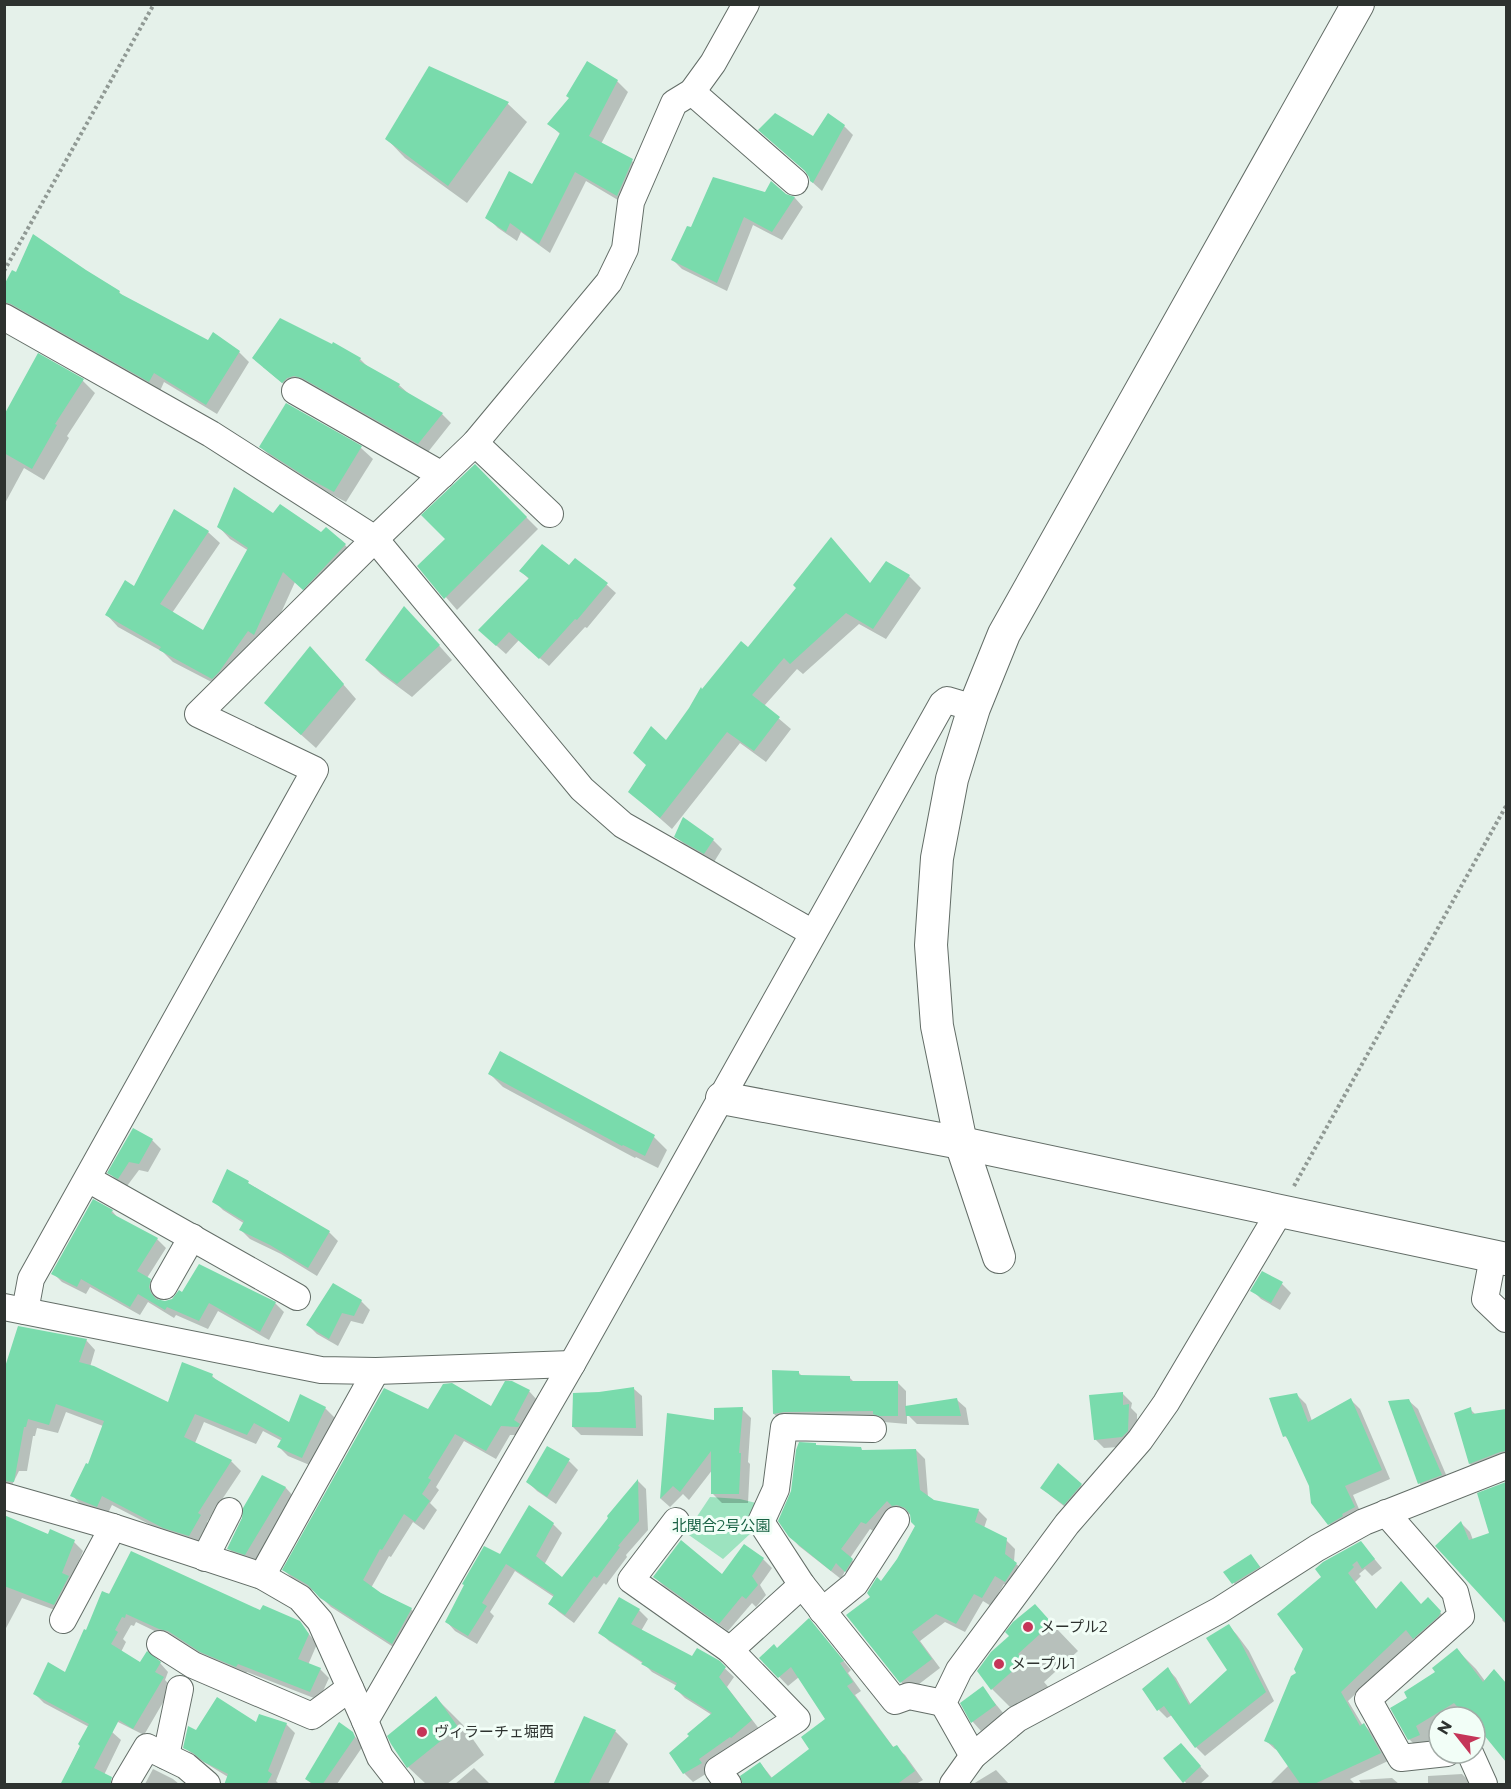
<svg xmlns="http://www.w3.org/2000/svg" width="1511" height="1789" viewBox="0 0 1511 1789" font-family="Montserrat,'Noto Sans JP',sans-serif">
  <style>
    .green { fill: #9ce3bf }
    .shadow { fill: #0003 }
    .building { fill: #79dbac }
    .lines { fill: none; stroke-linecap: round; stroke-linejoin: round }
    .minor-casing { stroke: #636d67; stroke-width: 28 }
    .tertiary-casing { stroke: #636d67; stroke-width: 34 }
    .path { stroke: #909994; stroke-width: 4; stroke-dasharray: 3 3; stroke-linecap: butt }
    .minor { stroke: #fff; stroke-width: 26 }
    .tertiary { stroke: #fff; stroke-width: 32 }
    .poi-dot { fill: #c53558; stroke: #f2fef7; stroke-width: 2 }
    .labels { text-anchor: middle; stroke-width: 6; stroke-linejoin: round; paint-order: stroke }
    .park-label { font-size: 15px; fill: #1a6345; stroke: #f2fef7 }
    .poi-label { font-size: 15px; fill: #2d322f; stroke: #f2fef7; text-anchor: start }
  </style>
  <rect width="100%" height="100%" fill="#e5f1ea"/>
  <polygon class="green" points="710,1497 740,1499 756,1503 747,1527 751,1533 723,1559 686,1533"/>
  <g class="shadow">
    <polygon points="429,68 508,104 527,122 467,203 405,158 387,139"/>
    <polygon points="617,81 628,92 601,144 632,161 643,171 628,206 586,181 550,253 521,232 517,241 498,228 487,217 532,186 561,135 550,124"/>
    <polygon points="844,126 853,135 822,191 811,181 814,138"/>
    <polygon points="765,194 785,195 795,198 803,207 782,240 753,225 727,291 682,269 673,260 692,229"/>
    <polygon points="4,288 119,292 124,297 209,342 239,352 249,362 217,414 164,382 160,391 4,311"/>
    <polygon points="332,346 360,359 369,368 399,385 409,394 442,414 451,423 428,452 313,386 304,384 292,391 263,367"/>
    <polygon points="38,355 83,381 95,393 67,436 69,438 44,480 24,468 4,505 4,418"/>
    <polygon points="261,447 361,448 373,459 346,502 319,488 273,459"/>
    <polygon points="475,466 538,529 457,610 419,566 447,539"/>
    <polygon points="274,515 345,545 356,557 315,600 295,582 266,646 225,689 173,662 163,652 118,627 107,615 134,588 208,532 220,543 172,613 204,632 249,551 230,539 219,527"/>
    <polygon points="575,560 607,585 616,593 587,628 585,627 549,666 519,640 506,654 489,639 530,580 521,571 569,567"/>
    <polygon points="887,563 909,576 921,588 886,639 859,624 803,674 797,669 764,706 791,729 766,762 740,743 672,829 630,792 667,742 748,649 871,584"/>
    <polygon points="418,622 452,660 412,697 381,674 367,660"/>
    <polygon points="323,661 356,699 316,748 280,716"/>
    <polygon points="676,836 713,840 722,849 714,862 685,845"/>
    <polygon points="490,1074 654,1137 667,1150 658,1168 636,1157 635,1158 503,1087"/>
    <polygon points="152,1140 161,1149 148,1172 139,1170 127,1186 118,1181 109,1173"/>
    <polygon points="228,1171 329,1232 338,1241 317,1276 281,1254 250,1239 241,1230 245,1224 223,1210 214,1201"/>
    <polygon points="112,1211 119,1219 157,1239 166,1248 147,1278 159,1289 157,1295 159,1301 275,1303 284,1312 269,1340 218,1311 208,1329 176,1315 174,1318 148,1302 140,1315 90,1287 86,1294 62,1282 53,1273"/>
    <polygon points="1282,1284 1291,1293 1280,1310 1261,1299 1252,1290"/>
    <polygon points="361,1301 370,1310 363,1324 351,1321 338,1346 317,1334 308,1325"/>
    <polygon points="86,1340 95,1350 90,1367 168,1404 212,1376 222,1385 290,1424 325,1408 335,1418 312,1466 288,1456 279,1447 282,1441 263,1431 256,1444 204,1422 195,1443 231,1461 241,1471 207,1522 210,1525 199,1545 174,1537 112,1505 107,1515 81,1505 72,1495 89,1466 103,1426 66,1412 58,1433 37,1428 35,1436 33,1436 27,1471 19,1471 10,1489 4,1489 4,1375"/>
    <polygon points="774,1371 799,1373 803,1377 849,1377 855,1383 897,1382 906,1391 906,1408 957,1400 966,1408 969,1425 917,1424 907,1414 907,1424 884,1422 783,1423 774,1414"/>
    <polygon points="634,1389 642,1396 643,1436 581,1435 573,1427 599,1394"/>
    <polygon points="529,1391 537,1400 527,1435 510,1435 496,1459 464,1441 436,1487 439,1490 430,1503 437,1510 424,1530 413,1522 391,1557 389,1556 371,1588 411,1609 420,1618 401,1652 331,1607 317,1593 293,1579 284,1570 429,1411 491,1408"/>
    <polygon points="1123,1394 1132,1403 1131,1408 1137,1414 1137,1440 1132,1446 1104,1448 1095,1439"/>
    <polygon points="1297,1395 1306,1404 1312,1421 1351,1400 1360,1409 1390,1479 1353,1495 1362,1516 1338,1533 1329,1524 1290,1441 1285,1436"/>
    <polygon points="1409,1401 1418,1409 1450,1484 1428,1492 1420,1484 1391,1402"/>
    <polygon points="742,1409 751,1418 748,1462 750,1464 748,1503 722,1503 713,1494 713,1469 689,1500 683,1494 670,1507 661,1499 668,1415 716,1422"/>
    <polygon points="1470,1409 1476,1415 1506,1411 1506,1461 1478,1472 1470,1464 1456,1414"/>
    <polygon points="815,1444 818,1447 864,1452 916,1450 925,1459 928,1497 934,1501 978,1510 987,1519 984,1528 1006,1540 1015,1549 1014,1562 1025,1572 1014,1590 1004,1584 991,1606 983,1601 965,1632 945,1622 920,1641 940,1668 910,1691 901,1682 873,1597 899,1560 917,1526 911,1515 907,1513 903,1514 875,1532 870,1529 850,1558 861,1569 854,1579 845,1571 841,1579 799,1546 790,1536"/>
    <polygon points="569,1461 578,1470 556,1504 537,1491 528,1482"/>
    <polygon points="262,1477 286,1488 294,1497 254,1563 237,1557 228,1548"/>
    <polygon points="638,1481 646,1489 648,1530 626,1555 627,1557 606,1585 604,1583 574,1623 559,1612 550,1604 554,1597 515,1571 490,1612 494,1616 477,1644 455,1631 447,1622 500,1556 553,1524 562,1533 544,1565 563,1579"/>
    <polygon points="1506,1483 1506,1624 1502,1620 1504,1618 1461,1523 1470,1532 1473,1540 1491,1534 1479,1494"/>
    <polygon points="1081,1485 1090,1494 1073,1513 1051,1496 1042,1488"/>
    <polygon points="4,1518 49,1536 74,1542 83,1551 71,1580 63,1613 22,1598 5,1630"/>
    <polygon points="1361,1543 1382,1568 1372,1576 1365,1569 1359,1574 1361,1576 1355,1582 1377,1610 1422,1606 1436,1608 1448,1621 1422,1646 1415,1638 1348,1701 1363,1726 1364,1725 1372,1733 1388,1761 1350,1779 1355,1784 1270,1784 1289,1765 1279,1751 1275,1749 1266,1741"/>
    <polygon points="1251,1556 1268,1576 1242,1592 1225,1573"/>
    <polygon points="763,1559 772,1568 760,1585 766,1595 756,1607 752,1603 728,1631 664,1586 655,1577 722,1576"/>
    <polygon points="103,1593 261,1612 299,1622 317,1644 308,1665 320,1669 329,1678 319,1700 247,1672 245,1675 210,1660 178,1640 169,1638 136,1622 134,1626 131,1625 123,1639 126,1642 121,1652 141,1664 160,1663 168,1672 165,1680 172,1687 144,1735 114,1720 112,1732 121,1740 104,1775 115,1784 62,1784 89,1727 44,1703 35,1694 66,1674 87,1632"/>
    <polygon points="1035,1606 1078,1651 1044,1682 1050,1689 1019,1716 992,1689 1010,1637"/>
    <polygon points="639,1610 648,1619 641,1631 693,1658 719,1663 734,1677 727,1687 760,1730 709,1772 693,1782 684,1773 671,1753 712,1715 685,1698 676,1689 677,1686 652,1672 644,1664 609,1641 600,1632"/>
    <polygon points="1229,1626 1237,1635 1249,1651 1274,1701 1205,1756 1196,1747 1172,1715 1167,1718 1159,1710 1168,1669 1176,1678 1191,1705 1229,1671"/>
    <polygon points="817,1629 851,1670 848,1673 861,1691 855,1695 894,1748 896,1747 905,1755 923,1780 916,1784 744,1784 760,1763 773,1779 811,1749 827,1719 799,1677 788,1686 761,1658"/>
    <polygon points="1457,1650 1476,1669 1485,1681 1494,1671 1506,1684 1506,1759 1475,1724 1475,1717 1439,1717 1439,1742 1428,1758 1409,1739 1409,1698 1438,1673"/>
    <polygon points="982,1688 1004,1714 981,1731 973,1722 962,1704"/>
    <polygon points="436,1698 463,1725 484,1755 447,1784 426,1784 408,1767"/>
    <polygon points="286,1724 295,1733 276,1781 279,1784 226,1784 228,1777 194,1756 185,1747 196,1732 257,1725"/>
    <polygon points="615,1731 628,1744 608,1784 555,1784"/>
    <polygon points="352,1733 363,1746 337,1784 312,1784 306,1779"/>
    <polygon points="1189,1754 1209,1776 1200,1784 1187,1784 1165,1758"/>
    <polygon points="474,1768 490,1784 455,1784"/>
    <polygon points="153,1769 173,1779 179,1784 145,1784"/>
    <polygon points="996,1770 1009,1784 973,1784"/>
    <polygon points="1462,1774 1472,1784 1428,1784 1428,1776"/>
    <polygon points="1392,1778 1399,1784 1361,1784 1359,1780"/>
  </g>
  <g class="building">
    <polygon points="587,61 618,80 589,136 633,159 617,196 575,172 539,244 510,223 506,232 485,218 509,171 532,184 560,133 547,124 569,98 566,96"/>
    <polygon points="429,66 509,102 448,186 385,139"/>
    <polygon points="775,113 813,136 828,113 845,125 813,183 810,181 809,177 805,171 758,130"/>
    <polygon points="713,177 765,192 771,181 786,194 795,197 772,232 744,217 717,283 671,260 687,226 691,227"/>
    <polygon points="33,234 86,270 120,291 119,293 208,340 213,332 240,351 206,405 154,373 149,382 11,304 4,302 4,285 12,270 16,272"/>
    <polygon points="280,318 332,344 333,342 361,358 359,361 400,384 398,387 443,413 418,444 302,378 294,376 287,378 282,383 252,358"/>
    <polygon points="38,353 84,379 55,424 57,425 32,469 4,453 4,415"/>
    <polygon points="286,403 362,446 334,492 306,477 259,447"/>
    <polygon points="475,464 527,517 444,599 417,566 445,539 421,515"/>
    <polygon points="234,487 273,513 280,504 321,532 326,527 346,544 303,590 283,572 254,635 248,631 219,672 212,679 159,650 161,647 105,615 125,580 134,586 174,509 209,531 160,604 203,630 248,548 217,527"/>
    <polygon points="831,537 870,583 886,561 910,575 873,629 846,613 790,664 784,658 752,695 780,717 754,751 727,732 660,818 628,792 646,765 633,753 651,726 666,740 689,708 701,687 702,689 741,641 748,647 796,588 793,585"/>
    <polygon points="542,544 569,565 575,558 608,583 577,620 575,619 539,659 509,632 496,646 478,630 529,578 519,571"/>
    <polygon points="404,606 440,645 397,684 365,660"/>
    <polygon points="310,646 344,684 301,735 264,703"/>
    <polygon points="683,817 714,839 704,854 674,837"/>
    <polygon points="500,1051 655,1135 645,1156 623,1145 622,1146 488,1074"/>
    <polygon points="133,1128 153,1139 139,1164 129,1162 118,1179 107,1173"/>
    <polygon points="227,1169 249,1181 248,1183 330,1231 308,1268 270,1245 239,1230 244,1221 212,1202"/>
    <polygon points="93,1199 113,1210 111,1213 158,1238 137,1271 151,1279 149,1287 151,1293 156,1299 165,1301 172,1299 179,1290 182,1292 199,1264 276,1302 260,1332 209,1303 199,1321 167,1307 165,1310 138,1294 130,1307 81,1279 77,1287 51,1274"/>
    <polygon points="1262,1271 1283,1282 1271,1303 1250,1291"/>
    <polygon points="333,1283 362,1300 354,1316 342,1313 329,1339 306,1325"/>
    <polygon points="18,1326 87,1339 79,1362 94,1366 168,1402 182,1362 213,1374 212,1377 289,1422 300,1394 326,1407 302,1458 277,1447 282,1438 254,1423 247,1435 195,1414 184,1437 232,1460 198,1513 201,1515 189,1536 163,1528 102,1496 97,1507 70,1496 86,1463 88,1464 104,1421 56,1404 49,1425 28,1419 26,1427 24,1427 14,1482 4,1481 4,1370"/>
    <polygon points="772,1370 799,1371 799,1375 850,1376 850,1381 898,1381 898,1416 879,1416 873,1414 873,1411 784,1412 773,1414"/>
    <polygon points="505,1381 512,1381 530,1390 514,1420 520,1424 518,1427 501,1426 486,1451 455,1434 428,1478 431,1480 422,1494 430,1501 415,1522 404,1514 382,1550 380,1549 363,1580 381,1593 412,1608 392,1644 320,1598 308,1585 282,1570 384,1388 428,1409 443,1384 452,1383 491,1406"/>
    <polygon points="634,1387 636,1428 572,1427 573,1393 599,1392"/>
    <polygon points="1123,1392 1123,1405 1129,1404 1128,1431 1122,1437 1094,1440 1089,1395"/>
    <polygon points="1297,1393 1308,1422 1351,1398 1382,1470 1345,1486 1355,1507 1342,1514 1343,1516 1328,1525 1311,1503 1309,1486 1286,1436 1283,1437 1269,1398"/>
    <polygon points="957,1398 961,1416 906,1416 905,1406"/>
    <polygon points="1409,1399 1442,1475 1418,1484 1388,1401"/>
    <polygon points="743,1407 739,1453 741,1453 739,1494 711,1494 711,1451 680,1492 673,1486 660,1499 667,1413 714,1420 714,1408"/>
    <polygon points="1471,1407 1472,1414 1506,1409 1506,1451 1500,1452 1469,1464 1454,1413"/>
    <polygon points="799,1442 816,1443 816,1445 861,1447 862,1450 916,1449 920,1490 934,1500 979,1509 975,1522 1007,1538 1005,1554 1017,1563 1005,1582 995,1576 982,1598 974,1594 956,1624 936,1614 912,1632 932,1659 900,1683 846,1615 870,1597 867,1593 877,1577 881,1581 897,1559 915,1526 911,1522 910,1514 905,1508 897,1505 892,1506 887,1501 866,1524 861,1522 841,1549 853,1559 845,1572 836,1563 831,1571 789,1537 778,1521 791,1491 796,1450"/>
    <polygon points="547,1446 570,1459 547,1497 526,1482"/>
    <polygon points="1058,1463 1082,1484 1064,1505 1040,1488"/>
    <polygon points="262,1475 286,1487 245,1555 227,1549 242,1518 243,1508"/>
    <polygon points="638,1479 639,1521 618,1546 620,1547 597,1578 594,1576 565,1615 548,1604 554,1595 506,1564 482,1603 487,1606 468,1636 445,1622 464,1585 462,1584 484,1546 500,1554 529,1505 554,1523 536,1556 562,1577 608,1518 607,1516"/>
    <polygon points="1506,1482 1506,1623 1435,1546 1461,1521 1469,1540 1489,1533 1477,1493"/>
    <polygon points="4,1515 48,1534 50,1529 75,1540 62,1573 69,1576 54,1605 4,1586"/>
    <polygon points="681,1540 722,1574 744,1544 764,1558 752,1576 758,1585 746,1599 742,1596 719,1624 653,1577"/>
    <polygon points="1361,1541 1375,1559 1362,1569 1357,1561 1352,1565 1354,1567 1348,1573 1376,1609 1401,1581 1421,1604 1428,1597 1441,1611 1439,1616 1413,1639 1406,1630 1341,1692 1360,1726 1364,1723 1381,1753 1312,1785 1301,1785 1273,1745 1264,1741 1291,1676 1296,1673 1294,1669 1303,1649 1277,1614 1321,1577 1315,1569 1323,1562"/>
    <polygon points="131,1551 260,1610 263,1605 300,1621 309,1634 298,1659 321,1668 310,1692 238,1664 236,1667 200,1652 168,1631 159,1629 126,1614 125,1618 122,1617 115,1630 118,1632 111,1644 140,1662 147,1651 161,1662 155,1672 164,1677 133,1729 119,1720 94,1768 112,1777 110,1785 60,1785 80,1746 78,1744 89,1724 33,1694 48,1662 65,1672 84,1629 86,1630 102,1591 109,1594"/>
    <polygon points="1251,1554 1260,1567 1232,1584 1223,1572"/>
    <polygon points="619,1597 640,1609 631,1624 692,1656 697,1648 720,1661 726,1667 719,1677 752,1720 731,1738 730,1737 699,1759 702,1763 683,1774 669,1753 689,1736 687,1734 712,1713 674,1689 677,1683 641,1664 643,1662 598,1633"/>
    <polygon points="1035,1604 1052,1623 1018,1654 1024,1661 991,1690 977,1671 991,1652 1009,1636 1005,1632 1013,1622"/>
    <polygon points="809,1618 844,1661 840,1663 853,1682 847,1686 893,1747 897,1745 915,1771 896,1785 743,1785 740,1776 760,1762 771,1778 809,1749 801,1737 825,1719 791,1667 778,1678 759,1658 774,1644 777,1648"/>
    <polygon points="1229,1624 1240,1641 1266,1692 1195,1748 1164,1706 1157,1711 1142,1689 1168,1667 1189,1705 1227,1670 1206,1638"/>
    <polygon points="1457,1648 1483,1682 1494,1669 1506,1683 1506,1762 1475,1724 1475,1717 1467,1717 1454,1703 1416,1726 1420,1735 1408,1740 1390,1708 1407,1698 1404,1692 1435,1672 1432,1668"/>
    <polygon points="983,1686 996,1705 971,1723 960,1703"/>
    <polygon points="436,1696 458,1727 407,1768 391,1744 387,1736"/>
    <polygon points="217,1697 256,1722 259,1714 287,1723 268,1771 272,1774 266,1785 224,1785 228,1774 204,1762 193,1753 183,1748 188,1726 196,1730"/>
    <polygon points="584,1716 616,1730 588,1785 553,1785"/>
    <polygon points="339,1722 353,1732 355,1737 322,1785 315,1785 305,1779"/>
    <polygon points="1181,1743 1201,1766 1183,1783 1163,1758"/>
  </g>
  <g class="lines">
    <g class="minor-casing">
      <g id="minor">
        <polyline points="692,92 795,182"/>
        <polyline points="4,317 211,434 375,539 582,789 623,825 813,933"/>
        <polyline points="295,391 442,475"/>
        <polyline points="475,443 550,514"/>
        <polyline points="88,1179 297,1297"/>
        <polyline points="1493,1257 1485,1299 1506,1319"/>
        <polyline points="164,1286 192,1237"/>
        <polyline points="4,1307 321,1370 376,1371 572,1364"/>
        <polyline points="25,1311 31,1279 315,770 198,714 375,539 475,443 609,282 625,249 631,202 674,103 692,92 713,63 746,4"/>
        <polyline points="873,1429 784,1427 776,1489 761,1522 802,1585 895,1701 909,1696 943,1703"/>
        <polyline points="4,1496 113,1527 262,1576 300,1598 320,1621 365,1721"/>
        <polyline points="1386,1513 1455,1592 1461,1616 1368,1699 1401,1758 1447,1753"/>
        <polyline points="676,1521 631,1580 730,1650 797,1719 718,1770 728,1784"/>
        <polyline points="205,1558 229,1511"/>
        <polyline points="262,1576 376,1371"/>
        <polyline points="822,1611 855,1584 896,1520"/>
        <polyline points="63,1620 113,1527"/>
        <polyline points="160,1644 193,1665 312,1716 350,1688"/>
        <polyline points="730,1650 802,1585"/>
        <polyline points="1470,1753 1484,1784"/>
        <polyline points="166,1756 180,1689"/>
        <polyline points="973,1756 943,1703 959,1670 1067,1524 1140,1440 1166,1403 1280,1211"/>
        <polyline points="125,1784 147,1747 186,1766 207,1784"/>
        <polyline points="401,1784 380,1757 365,1721 572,1364 942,704 947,700 974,708"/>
        <polyline points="953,1784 973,1756 1017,1719 1220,1610 1317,1548 1364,1522 1506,1466"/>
      </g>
    </g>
    <g class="tertiary-casing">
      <g id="tertiary">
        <polyline points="722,1098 961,1143 1506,1259"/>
        <polyline points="999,1257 961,1143 937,1026 931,945 937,858 952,779 974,708 1004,634 1358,4"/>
      </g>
    </g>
    <g class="path">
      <polyline points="4,271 154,4"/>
      <polyline points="1294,1186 1506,806"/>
    </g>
    <use href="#minor" class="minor"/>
    <use href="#tertiary" class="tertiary"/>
  </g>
  <g class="poi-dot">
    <circle cx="1028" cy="1627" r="6"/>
    <circle cx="999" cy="1664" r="6"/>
    <circle cx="422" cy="1732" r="6"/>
  </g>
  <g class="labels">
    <g class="park-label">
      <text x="721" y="1531">北関合2号公園</text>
    </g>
    <g class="poi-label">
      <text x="1040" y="1632">メープル2</text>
      <text x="1011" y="1669">メープル1</text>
      <text x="434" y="1737">ヴィラーチェ堀西</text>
    </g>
  </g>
  <rect width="1511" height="1789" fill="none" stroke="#2d322f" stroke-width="12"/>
  <g transform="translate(1457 1735) rotate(301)"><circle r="28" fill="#f2fef7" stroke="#a3aca7" stroke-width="1.5"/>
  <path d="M0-4.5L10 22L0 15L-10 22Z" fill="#c53558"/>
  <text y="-9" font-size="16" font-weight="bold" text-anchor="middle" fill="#2d322f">N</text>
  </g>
</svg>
